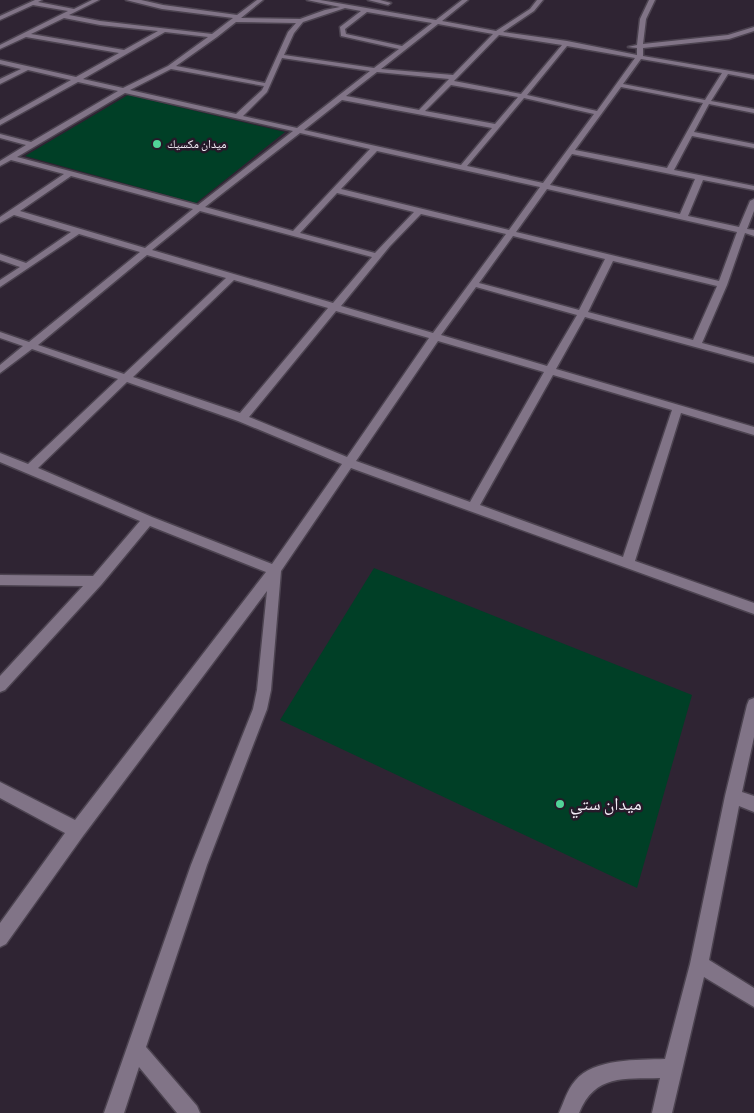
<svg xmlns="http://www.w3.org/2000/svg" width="754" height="1113" viewBox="0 0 754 1113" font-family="'Alegreya Sans','Noto Naskh Arabic',sans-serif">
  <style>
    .green { fill: #003f26 }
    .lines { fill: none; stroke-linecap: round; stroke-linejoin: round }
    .street-casing { stroke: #4c4350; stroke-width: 3 }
    .street { fill: #817487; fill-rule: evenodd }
    .poi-dot { fill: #51d398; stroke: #251a29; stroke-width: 2 }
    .labels { text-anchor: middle; stroke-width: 5; stroke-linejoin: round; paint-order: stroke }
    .far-poi-label { font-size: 12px; fill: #f3ecf6; stroke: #251a29; text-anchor: start }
    .near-poi-label { font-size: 18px; fill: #f3ecf6; stroke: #251a29; text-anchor: start }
  </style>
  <rect width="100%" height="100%" fill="#2f2433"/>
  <g class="green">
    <polygon points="128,95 285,132 196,203 25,156"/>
    <polygon points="374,568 692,695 637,888 280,720"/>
  </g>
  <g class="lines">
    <g class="street-casing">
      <g id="street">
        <path d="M35,0H42L38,2L74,9L92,0H99L69,15L100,21L212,34L233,18L162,9L126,0H141L163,5L237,15L257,0H263L241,18L300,19L325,10L340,7L307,0H320L436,20L462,0H468L442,21L496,31L530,9L537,0H543L534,11L503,32L567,41L637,55V48L628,47L637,45L640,19L649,0H655L646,19L643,44L728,35L754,27V31L729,39L643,48V56L754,75V79L728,74L711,101L754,109V113L709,104L694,132L754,144V148L692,136L674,170L754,186V190L703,180L688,216L739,227L750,201L754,199V211L747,229L754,230V236L745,233L727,285L702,343L754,357V363L585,317L556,369L754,427V435L681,413L635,561L754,603V614L351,468L281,571L271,690L267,709L207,865L146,1047L197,1106L200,1113H177L139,1067L124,1113H104L191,865L253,709L257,690L267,591L83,836L6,944L0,947V923L65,833L0,798V782L75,820L266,572L150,526L101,585L5,690L0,692V676L83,586L0,585V575L93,576L140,521L0,462V453L28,464L118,379L32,349L0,373V365L23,346L0,338V332L29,342L140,252L79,234L0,287V280L20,267L0,260V254L26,263L71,232L14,215L0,223V217L64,174L11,160L0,166V161L26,145L0,138V134L31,142L118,91L78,82L0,125V120L71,80L28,70L0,84V79L21,69L0,64V60L76,77L119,53L26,37L0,49V45L68,11L33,5L0,20V16ZM345,8L361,11L340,27L341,36L399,49L374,68L284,55L294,33L303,22ZM367,12L432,23L402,46L346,34L345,29ZM64,18L100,25L158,31L124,50L31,34ZM236,22L296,23L288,32L265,83L176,66L217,37ZM438,24L493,34L453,75L381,69ZM165,32L208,37L168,66L123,88L83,79ZM499,35L562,45L521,94L454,81ZM567,46L635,58L597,111L527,95ZM282,58L370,71L297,128L243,116L267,92ZM641,59L722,73L705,100L623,84ZM171,69L264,86L262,90L236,114L130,90ZM377,72L449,79L419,110L346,96ZM451,85L518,97L495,124L425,111ZM621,87L703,103L667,168L575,150ZM125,93L293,131L198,205L17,157ZM524,98L594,114L543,183L467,166ZM342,100L492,128L461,165L304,130ZM300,133L370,149L293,231L205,207ZM377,151L540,187L509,230L341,189ZM572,154L695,179L680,214L550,185ZM71,176L193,209L145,248L20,211ZM547,189L737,232L719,281L516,232ZM337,193L414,212L375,253L300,233ZM200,211L372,257L333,303L152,250ZM421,214L506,234L433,333L341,306L390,246ZM513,236L605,259L579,310L479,283ZM147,255L226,278L124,374L38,345ZM613,261L717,286L693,340L588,312ZM234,280L328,308L240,413L133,377ZM476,287L577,315L547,366L441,335ZM336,311L429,338L347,457L249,417ZM438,341L544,372L470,502L356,461ZM553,375L672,410L623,557L480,505ZM127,382L238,421L342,464L272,564L152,517L38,468Z"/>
        <polygon points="368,0 380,0 391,3 388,5"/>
        <path d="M754,698V737L742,792L754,796V812L739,806L709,960L754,988V1007L704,977L672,1113H652L660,1078C624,1079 595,1074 579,1113H559C564,1102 567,1090 575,1081C593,1058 639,1060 665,1059L690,964L725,796L747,705L749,700Z"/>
      </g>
    </g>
    <use href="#street" class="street"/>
  </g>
  <g class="poi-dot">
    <circle cx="157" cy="144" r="5"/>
    <circle cx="560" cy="804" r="5"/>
  </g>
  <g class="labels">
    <g class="far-poi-label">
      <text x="167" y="148">ميدان مكسيك</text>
    </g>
    <g class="near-poi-label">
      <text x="570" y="810">ميدان ستي</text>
    </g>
  </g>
</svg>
